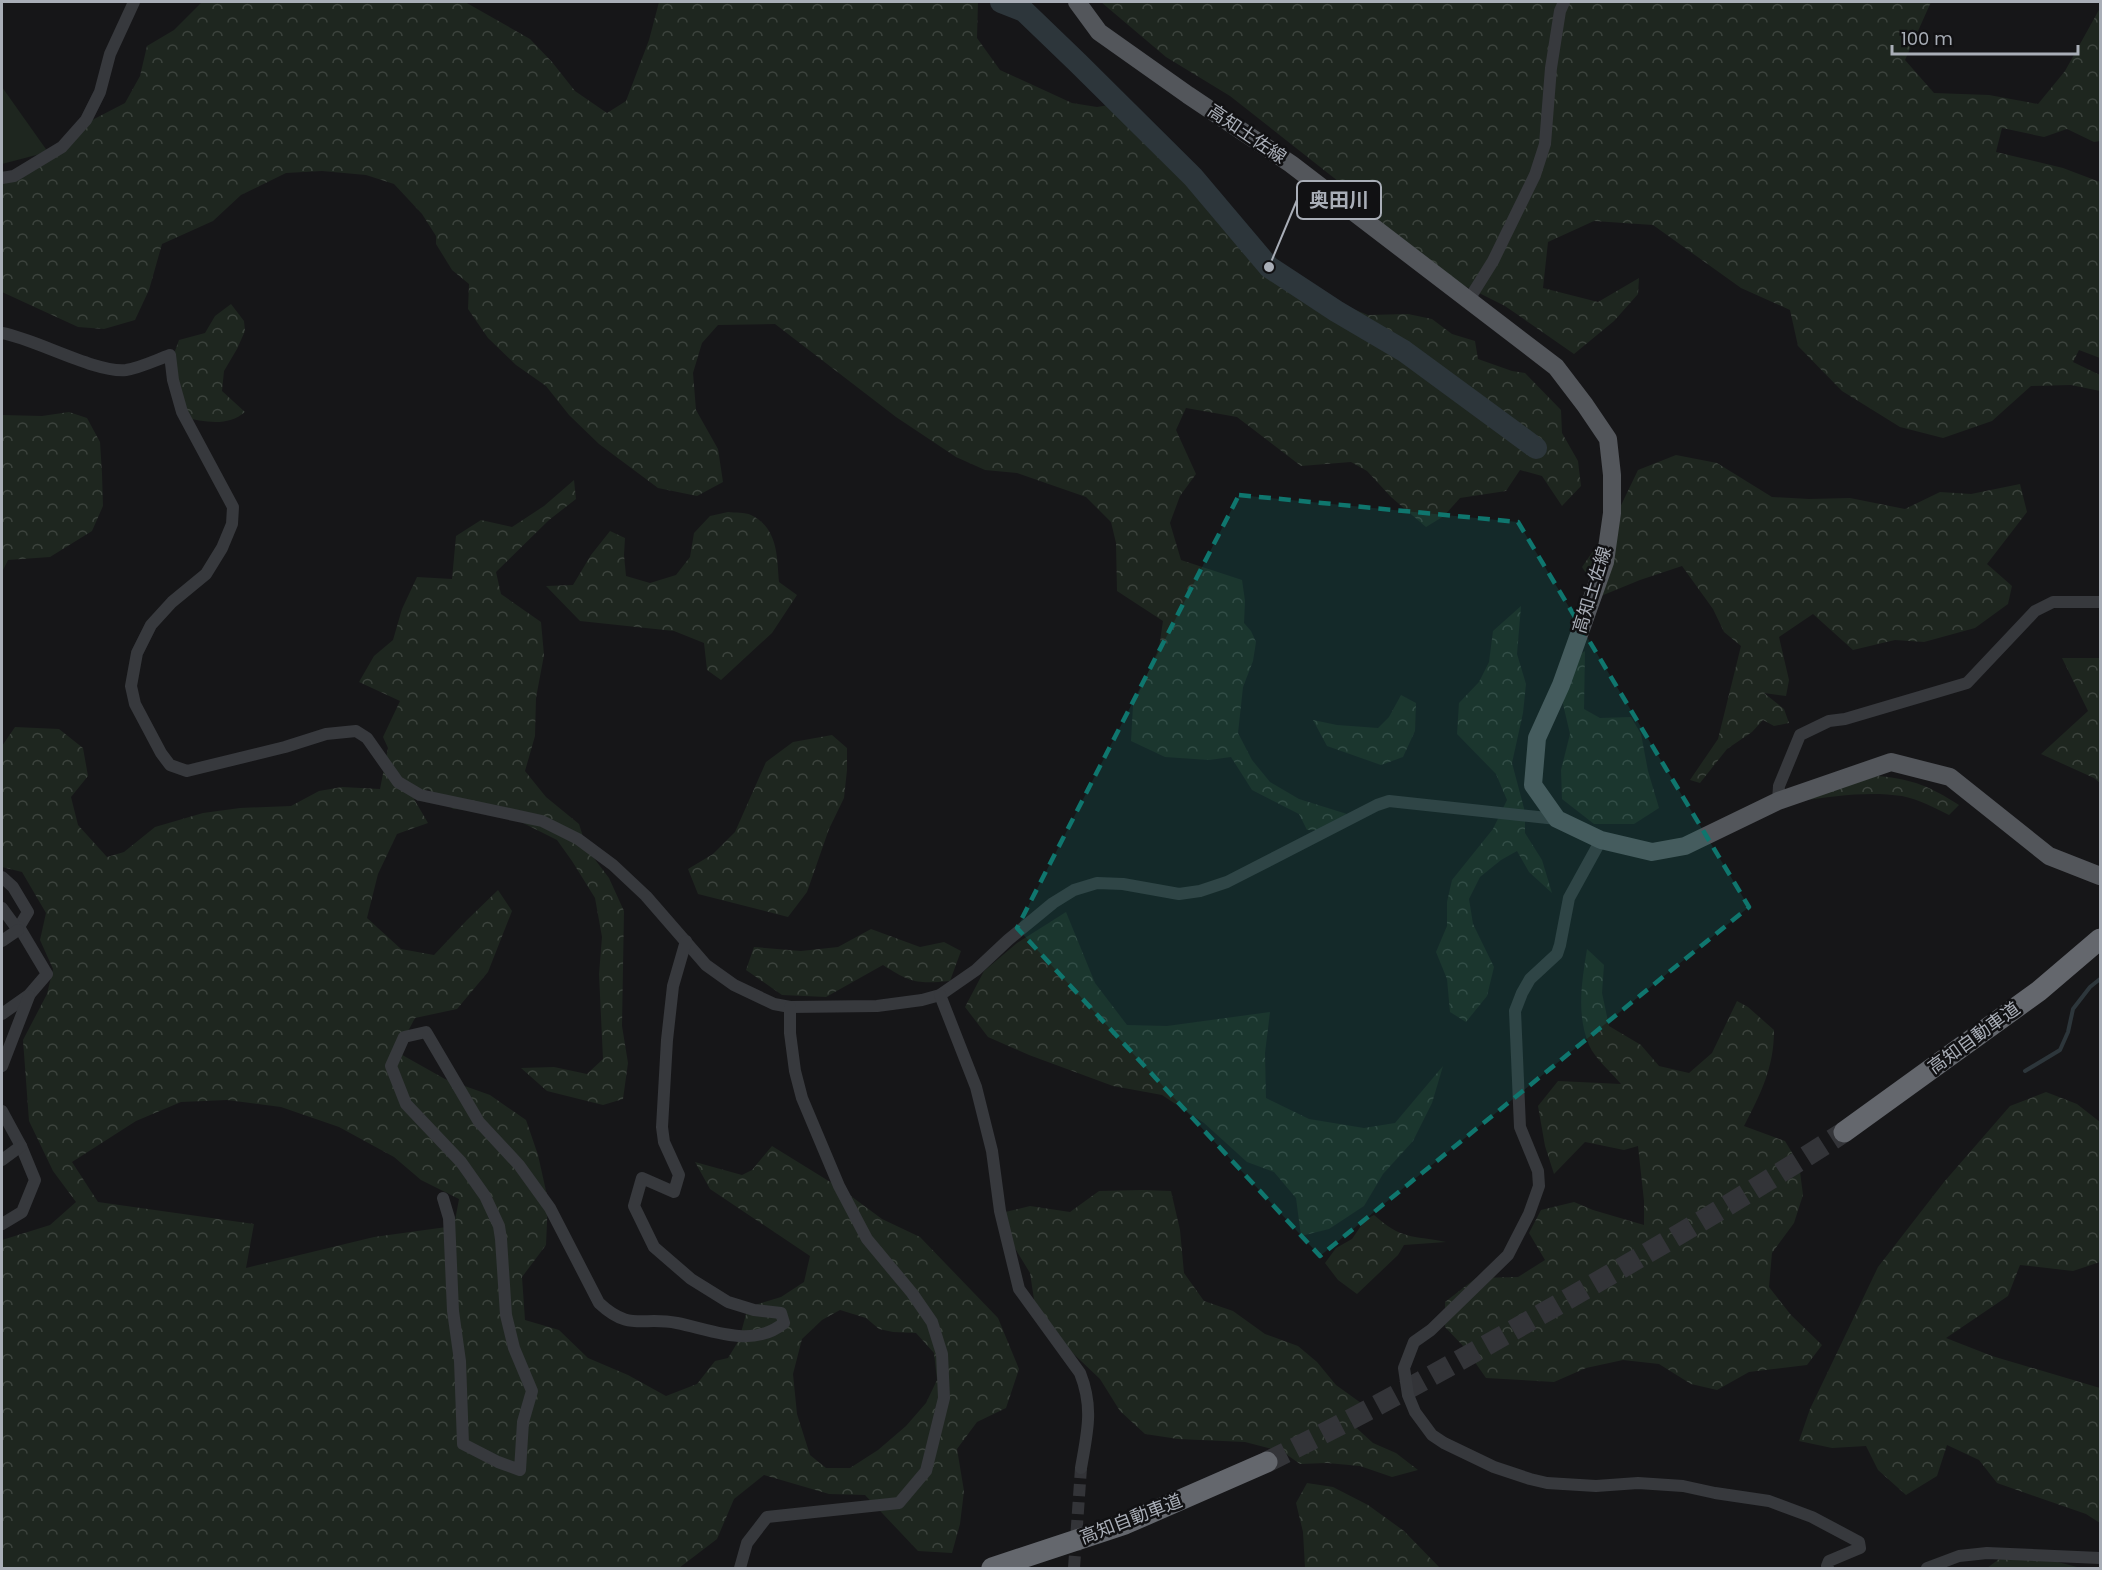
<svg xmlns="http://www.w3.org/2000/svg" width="2102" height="1570" viewBox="0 0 2102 1570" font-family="Poppins,'Noto Sans JP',sans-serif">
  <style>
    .forest { fill: url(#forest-crowns); fill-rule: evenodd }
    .park { fill: #1e261f }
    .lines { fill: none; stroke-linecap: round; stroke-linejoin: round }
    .stream { stroke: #2d363b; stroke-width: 4 }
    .river { stroke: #2d363b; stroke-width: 22 }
    .minor-tunnel { stroke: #333438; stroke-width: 12; stroke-dasharray: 12 6; stroke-linecap: butt }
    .motorway-tunnel { stroke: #333438; stroke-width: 21; stroke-dasharray: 21 10; stroke-linecap: butt }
    .minor { stroke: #37393d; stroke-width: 12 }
    .primary { stroke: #53565b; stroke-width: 18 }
    .motorway { stroke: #64676d; stroke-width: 21 }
    .marked { fill: #0f766e; fill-opacity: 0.2; stroke: #0f766e; stroke-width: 4.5; stroke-dasharray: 12 8; stroke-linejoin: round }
    .labels { text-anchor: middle; stroke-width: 5; stroke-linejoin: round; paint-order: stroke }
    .street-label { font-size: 18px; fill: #a9aeb7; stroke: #111113 }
    .leader { fill: none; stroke: #a9aeb7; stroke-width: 2 }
    .callout-dot { fill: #a9aeb7; stroke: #111113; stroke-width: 2 }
    .callout { fill: #111113; stroke: #a9aeb7; stroke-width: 2 }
    .callout-label { font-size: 20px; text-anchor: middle; font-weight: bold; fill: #a9aeb7 }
  </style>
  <defs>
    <pattern id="forest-crowns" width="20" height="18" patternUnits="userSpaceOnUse" patternTransform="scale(1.5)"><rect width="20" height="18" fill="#1e261f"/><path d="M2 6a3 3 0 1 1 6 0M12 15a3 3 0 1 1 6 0" fill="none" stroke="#3c433d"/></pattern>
  </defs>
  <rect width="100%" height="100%" fill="#161618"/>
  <g class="forest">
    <polygon points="202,2 465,2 530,39 552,62 575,91 607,113 626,101 649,40 659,2 978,2 977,38 1000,70 1072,103 1097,107 1127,102 1157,140 1204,190 1224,221 1248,251 1294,285 1368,315 1408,314 1432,319 1452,334 1475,341 1478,359 1512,371 1525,373 1561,410 1562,433 1578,461 1581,486 1562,506 1542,476 1520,470 1506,491 1460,498 1444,516 1426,527 1391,497 1367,471 1351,462 1301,466 1237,417 1186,408 1176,430 1196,474 1180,496 1170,523 1181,560 1242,580 1245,601 1244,623 1251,631 1256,642 1253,661 1243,687 1238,733 1252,760 1270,782 1299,799 1347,814 1321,830 1307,830 1299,814 1252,790 1231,757 1209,760 1165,757 1131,741 1133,706 1159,648 1163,621 1117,591 1116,543 1111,522 1086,497 1017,473 985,470 956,457 896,417 775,324 718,325 702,343 693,373 696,410 718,449 723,482 697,496 658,488 599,444 569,415 546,386 516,365 488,338 468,309 469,284 452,270 436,244 436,236 422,214 394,184 366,175 322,171 286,173 241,195 213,221 162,244 149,290 135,320 104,329 78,327 2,292 2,171 24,174 50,159 69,132 125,103 140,76 147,46 174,30"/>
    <polygon points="1101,2 1931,2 1905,60 1934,93 1989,95 2038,104 2065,71 2100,8 2100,141 2094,142 2067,129 2044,137 2002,128 1996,152 2063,168 2100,182 2100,358 2079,350 2073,362 2100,375 2100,391 2071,385 2031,386 1992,421 1943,438 1900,427 1842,391 1798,346 1790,310 1741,288 1653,225 1594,221 1548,242 1543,288 1598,302 1639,278 1638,294 1614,321 1574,354 1505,306 1427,267 1348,189 1230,96 1166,57"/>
    <path d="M231,304L244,321L245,331L237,349L224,371L222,391L245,412C228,427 204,422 183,417L172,359L179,340L205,333L215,316Z"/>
    <polygon points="69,412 87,418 100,442 102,474 103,506 92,531 50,557 8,560 2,572 2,415 42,416"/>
    <polygon points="1676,455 1717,463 1772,497 1809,499 1850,498 1905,509 1940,492 1971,494 2020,484 2027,512 1987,564 2012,586 2008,604 1975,628 1924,642 1895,640 1853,650 1813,614 1779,637 1789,680 1786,696 1764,693 1784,709 1789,723 1774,726 1763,720 1752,732 1727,749 1700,783 1690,780 1718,739 1741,646 1724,632 1713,609 1682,566 1640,580 1601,596 1582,567 1612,524 1638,470"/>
    <path d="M574,480L576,499L549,520L496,572L501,594L541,622L544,655L536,698L535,736L525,771L546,797L579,824L587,849L609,878L624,911L622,1026L628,1063L623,1099L603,1105L547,1091L521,1068L554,1067L587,1074L603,1059L599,974L602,937L595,898L572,861L557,840L499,811L453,809L428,789L414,799L428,823L397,834L378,874L367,918L401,949L434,955L467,920L498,890L512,911L488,972L457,1009L415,1018L397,1052L445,1079L490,1095L526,1120L538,1155L548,1200L546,1245L522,1277L525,1320L559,1330L588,1358L628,1375L666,1396L697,1384L715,1361L728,1358L739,1340L748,1307L781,1297L804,1282L810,1256L710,1189L695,1162L742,1175L752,1170L772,1146L840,1188L882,1219L920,1237L998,1318L1019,1369L1006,1408L977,1422L957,1449L964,1491L960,1524L952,1553L918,1551L865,1495L829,1494L764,1475L734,1499L717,1539L679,1568H2V1240L50,1225L76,1202L53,1171L29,1121L23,1040L47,994L53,969L40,940L46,913L22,872L2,867V746L15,727L59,729L83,748L88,776L71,797L78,825L107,857L124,852L155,827L203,813L240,808L291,806L319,791L342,787L380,789L388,748L383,737L400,701L359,682L374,656L393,640L402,609L417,577L452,579L456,536L481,520L512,527L544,506ZM227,1100L281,1107L339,1127L394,1157L421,1180L459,1199L454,1226L374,1237L246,1268L254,1224L98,1202L72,1162L136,1121L181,1102ZM840,1310L866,1318L879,1329L893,1332L916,1333L934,1353L937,1380L926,1403L906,1426L878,1450L850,1468H826L810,1455L797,1414L793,1374L802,1339L822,1320Z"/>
    <path d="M728,512C735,513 745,512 751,515C778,528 777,556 779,582L797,595L772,633L721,680L707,670L704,643L674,631L580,621L546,586L573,585L591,555L610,531L625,538L624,555L626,576L650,583L676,575L690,557L694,533L710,516Z"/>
    <polygon points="1521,606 1517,654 1526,684 1523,713 1512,763 1525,812 1525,833 1542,860 1552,893 1529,872 1517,851 1501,860 1480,877 1469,899 1473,924 1494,967 1487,996 1466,1022 1450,1012 1447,979 1436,952 1447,926 1447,902 1452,880 1493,829 1507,800 1496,774 1457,734 1459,703 1479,682 1489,662 1493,631"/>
    <polygon points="1585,651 1584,709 1600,718 1631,717 1641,734 1648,771 1659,808 1634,824 1594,824 1562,799 1561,770 1570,734 1563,704 1569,662"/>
    <polygon points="2062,658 2100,658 2100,783 2094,778 2041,754 2088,711"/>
    <polygon points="1401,695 1416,703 1415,731 1403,757 1381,765 1327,746 1313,720 1337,725 1378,728 1389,717"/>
    <polygon points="832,735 847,748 847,770 844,798 829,829 807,892 788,917 698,894 688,869 713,854 735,832 766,762 793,742"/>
    <path d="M1879,776C1915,780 1929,786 1959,805L1949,815C1935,808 1918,799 1902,796C1869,791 1834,796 1800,801L1834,783Z"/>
    <polygon points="1066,912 1095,983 1127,1025 1167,1026 1270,1012 1265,1053 1266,1098 1309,1119 1364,1128 1395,1123 1443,1066 1432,1103 1413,1141 1383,1174 1364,1206 1329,1229 1301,1236 1296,1198 1274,1172 1247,1162 1204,1123 1162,1095 1113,1086 1029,1055 988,1037 965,1007 984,971 1017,943"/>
    <path d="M871,929L920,947L944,942L961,951L950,981C917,984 911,983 883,965L826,997L782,995L746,970L754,947L801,951L838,947Z"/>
    <path d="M1587,949L1604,965L1602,993L1609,1026L1641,1045L1659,1066L1689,1073L1712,1053L1737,1001L1748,1007L1774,1030C1774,1068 1761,1093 1744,1126L1785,1141L1799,1164L1803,1195L1794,1223L1772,1253L1769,1287L1791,1315L1822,1345L1807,1365L1749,1372L1717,1390L1691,1384L1659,1364L1623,1360L1586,1368L1554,1382L1486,1378L1465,1348L1445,1327V1302L1476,1278L1518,1277L1545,1260L1529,1233L1541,1210L1574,1202L1593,1210L1644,1225V1201L1638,1146L1624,1150L1585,1142L1554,1174L1545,1146L1538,1106L1558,1081L1621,1084C1611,1072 1595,1059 1589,1045C1576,1014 1582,981 1587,949Z"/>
    <polygon points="2046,1092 2077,1104 2100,1122 2100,1262 2073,1271 2020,1265 2008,1296 1946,1338 1992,1356 2100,1388 2100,1523 2086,1514 1997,1483 1979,1460 1947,1445 1937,1476 1906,1495 1878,1470 1866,1446 1832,1448 1799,1441 1810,1409 1878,1267 1944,1182 2010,1106"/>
    <polygon points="1142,1190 1171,1191 1180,1230 1184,1273 1204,1301 1233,1311 1265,1334 1298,1346 1317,1362 1336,1385 1361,1403 1351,1423 1373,1443 1396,1453 1418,1470 1392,1477 1360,1466 1327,1463 1300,1464 1283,1452 1245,1442 1178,1439 1145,1434 1120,1411 1100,1379 1061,1342 1035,1306 1030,1273 1013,1245 1001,1213 1030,1206 1070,1212 1099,1191"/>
    <path d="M1374,1215C1402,1240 1411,1235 1446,1242L1404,1245L1398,1255L1357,1294L1338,1280L1325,1263L1336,1248L1352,1239L1365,1220Z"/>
    <polygon points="1307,1483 1333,1487 1368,1505 1404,1531 1440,1568 1305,1568 1303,1532 1296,1503"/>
    <polygon points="2006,1554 2050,1560 2081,1568 1987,1568"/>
  </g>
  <polygon class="park" points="2,87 48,152 2,164"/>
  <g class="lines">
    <polyline class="stream" points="2025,1071 2060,1050 2068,1032 2073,1009 2090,987 2100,979"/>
    <polyline class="river" points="1001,2 1024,11 1078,63 1193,177 1269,267 1336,311 1404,351 1536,448"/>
    <polyline class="minor-tunnel" points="1074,1568 1081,1468"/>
    <path class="motorway-tunnel" d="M1267,1462C1366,1413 1463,1359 1559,1304C1655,1249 1751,1193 1844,1132"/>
    <g class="minor">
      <polyline points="2,178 14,176 62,147 86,120 100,92 110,54 134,2"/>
      <polyline points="1468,301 1493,261 1535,175 1545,144 1551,68 1560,11 1564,2"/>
      <path d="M2,333C36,339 95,373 126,370C140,368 156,360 170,355L173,380L182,412L233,507L232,524L222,548L206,574L172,602L151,625L137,653L131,686L135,704L161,753L170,765L187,771L285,747L326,734L356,731L367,738L398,782L420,795L542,821L578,839L613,865L646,896L706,965L734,985L774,1004L790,1007L877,1006L922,1000L940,995L976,970L1008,940L1053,903L1074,890L1097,883L1123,884L1179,894L1200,891L1227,882L1377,805L1389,801L1557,819"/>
      <polyline points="1778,801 1779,786 1800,735 1829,721 1845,719 1967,683 2035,611 2053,602 2100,602"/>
      <polyline points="1601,840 1569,898 1560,945 1557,954 1530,979 1522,993 1515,1011 1520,1127 1538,1171 1539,1186 1529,1214 1508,1255 1431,1330 1414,1342 1404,1368 1408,1395 1415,1412 1432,1435 1444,1443 1494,1467 1530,1479 1547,1483 1596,1486 1638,1483 1683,1486 1715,1493 1769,1501 1812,1517 1859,1542 1860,1548 1829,1561 1827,1566 1828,1568"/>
      <polyline points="2,877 13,887 28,912 19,927"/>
      <polyline points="2,908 18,930 19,927 47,974 29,995 2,1014"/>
      <polyline points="2,941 18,930"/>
      <path d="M940,995L976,1087L992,1151L1000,1211L1019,1289L1080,1373C1094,1408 1087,1433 1081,1468"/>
      <polyline points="2,1066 29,996"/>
      <polyline points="2,1111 21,1146 35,1180 22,1212 2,1224"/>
      <polyline points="2,1160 21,1146"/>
      <path d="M443,1198L449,1218L453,1311L460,1361L463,1444L498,1462L520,1470L523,1422L532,1391L514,1348L506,1315L501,1239L499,1226L485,1196L461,1162L406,1104L391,1066L404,1037L426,1032L479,1122L519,1165L550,1208L599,1303C630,1332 642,1316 677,1323C712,1330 752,1349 784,1323L781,1313L754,1310L728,1302L691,1279L654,1247L634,1206L642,1178L674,1192L679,1175L664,1142L662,1127L667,1040L673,986L686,941"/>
      <polyline points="740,1568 747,1543 767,1517 899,1503 926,1471 944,1398 942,1354 932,1322 912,1293 867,1239 839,1186 802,1098 795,1071 790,1033 790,1007"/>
      <polyline points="1927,1568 1959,1556 1987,1553 2100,1558"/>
    </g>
    <polyline class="primary" points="1077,2 1099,32 1188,95 1291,164 1556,367 1585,405 1608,439 1612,475 1612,513 1605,562 1561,685 1537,738 1533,785 1557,819 1601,840 1652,852 1685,846 1778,801 1891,762 1950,777 2049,856 2100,876"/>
    <g class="motorway">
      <polyline points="1844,1132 2039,991 2100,939"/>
      <polyline points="992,1568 1125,1524 1267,1462"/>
    </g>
  </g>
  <path class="marked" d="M1239,495L1518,522L1749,907L1320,1256L1017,928Z"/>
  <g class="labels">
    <g class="street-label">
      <text transform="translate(1247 134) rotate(34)" y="6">高知土佐線</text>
      <text transform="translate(1592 590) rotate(-73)" y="6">高知土佐線</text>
      <text transform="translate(1974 1038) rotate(-36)" y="6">高知自動車道</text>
      <text transform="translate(1131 1519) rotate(-21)" y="6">高知自動車道</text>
    </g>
  </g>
  <path class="leader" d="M1269 267L1297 200"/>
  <circle class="callout-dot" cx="1269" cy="267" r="6"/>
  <rect class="callout" x="1297" y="181" width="84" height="38" rx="6"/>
  <g class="callout-label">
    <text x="1339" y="207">奥田川</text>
  </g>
  <rect width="2102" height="1570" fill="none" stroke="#a9aeb7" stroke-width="6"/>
  <path d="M1892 45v9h186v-9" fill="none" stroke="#a9aeb7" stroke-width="3"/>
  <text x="1901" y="45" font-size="18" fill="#a9aeb7" stroke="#111113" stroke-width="4.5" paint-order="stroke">100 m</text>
</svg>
